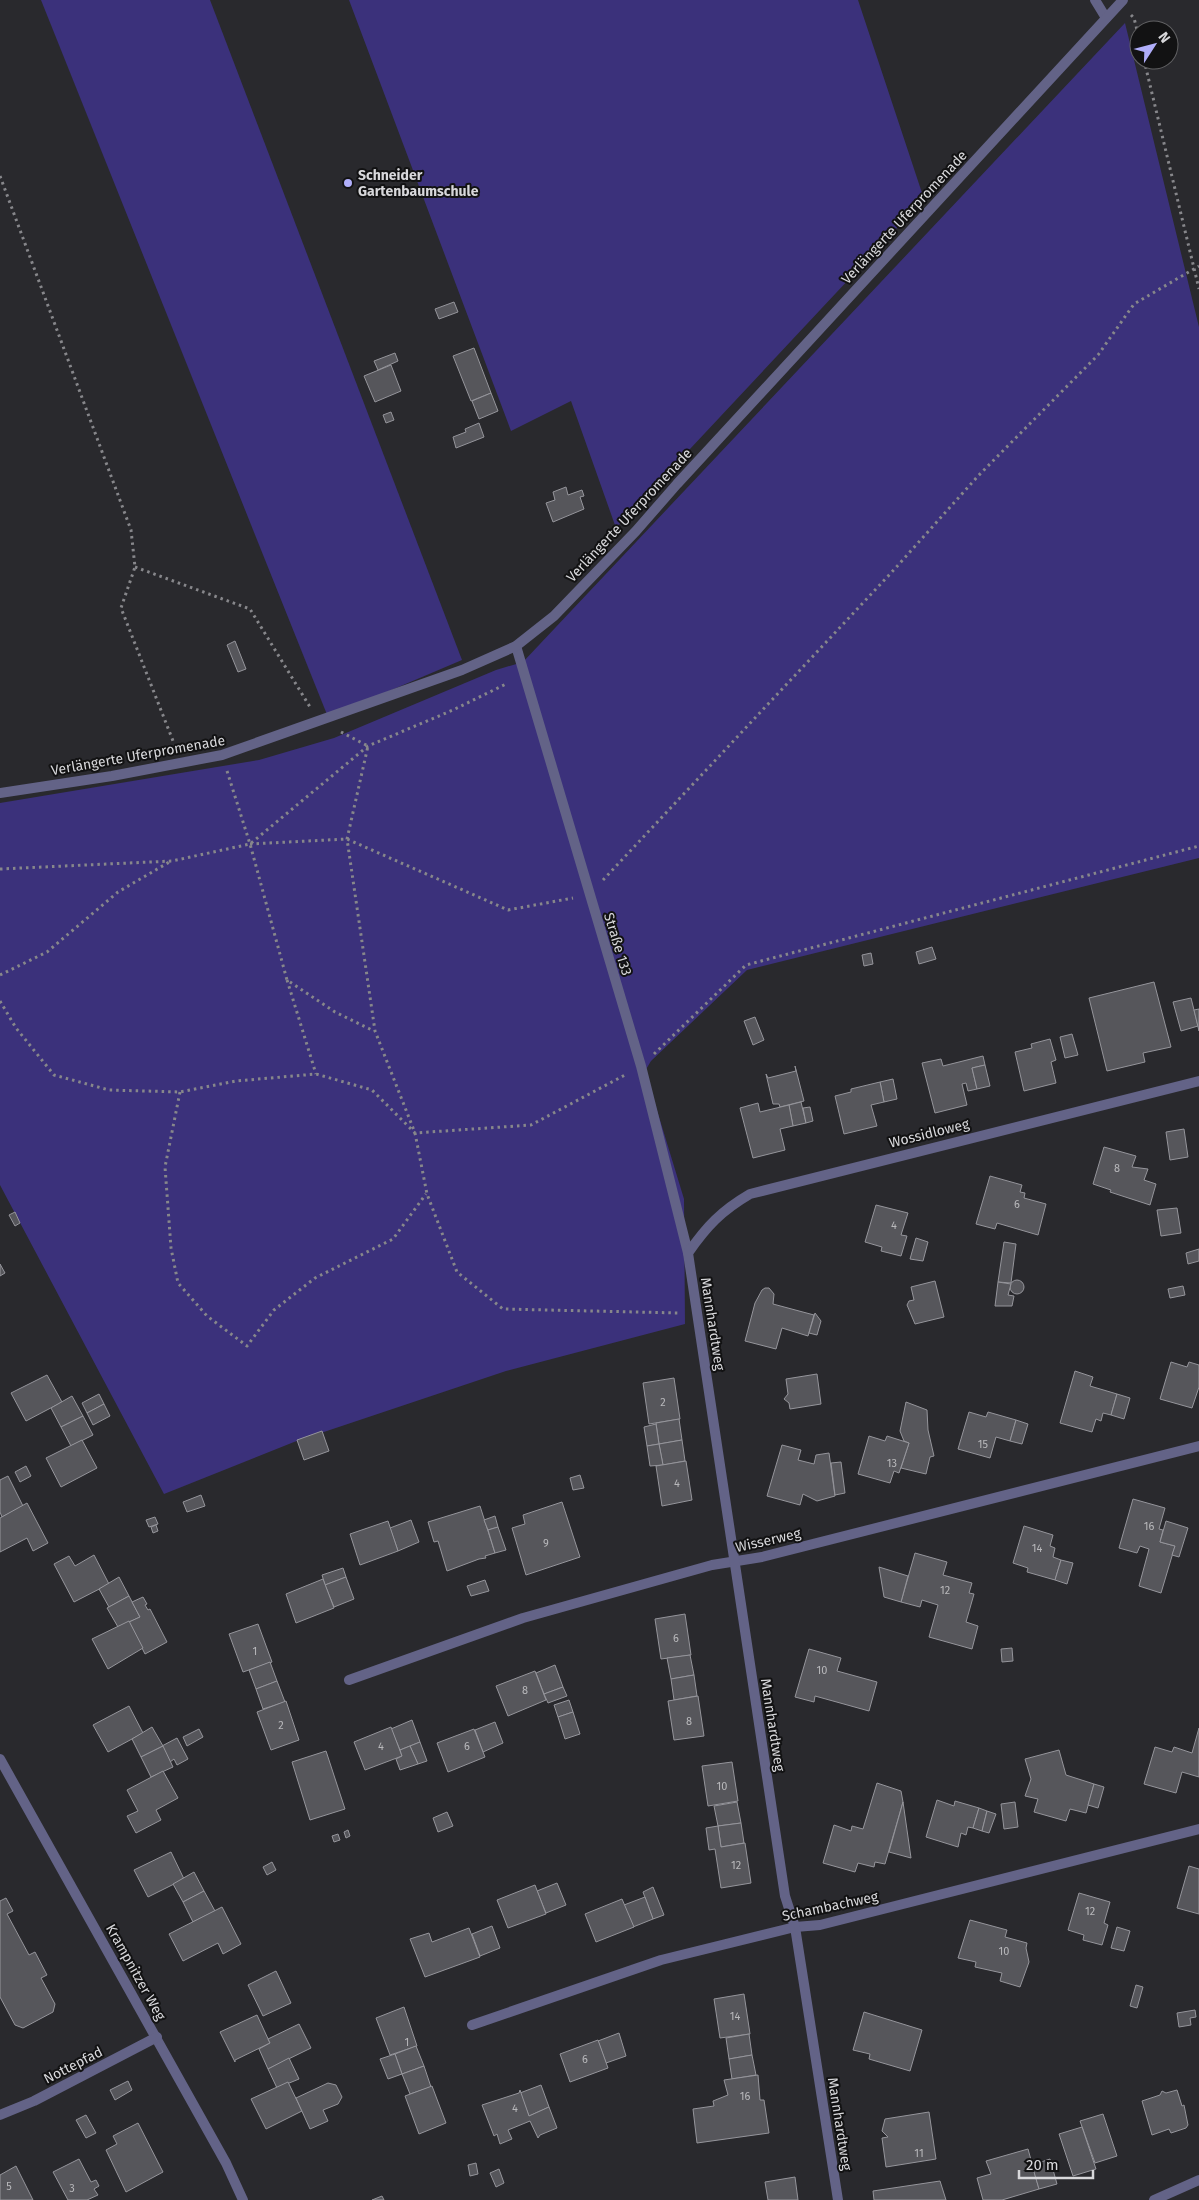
<svg xmlns="http://www.w3.org/2000/svg" width="1199" height="2200" viewBox="0 0 1199 2200" font-family="'Fira Sans',sans-serif">
  <style>
    .green { fill: #3b317b }
    .building { fill: #56565b; stroke: #95959b }
    .lines { fill: none; stroke-linecap: round; stroke-linejoin: round }
    .path { stroke: #87878b; stroke-width: 3; stroke-dasharray: 2.5 4; stroke-linecap: butt }
    .lane { stroke: #636387; stroke-width: 10 }
    .street { stroke: #636387; stroke-width: 10 }
    .poi-dot { fill: #b0aefa; stroke: #121213; stroke-width: 2 }
    .labels { text-anchor: middle; stroke-width: 4; stroke-linejoin: round; paint-order: stroke }
    .number-label { font-size: 11px; fill: #b8b8bb }
    .poi-label { font-size: 14px; font-weight: bold; fill: #d8d8db; stroke: #121213; text-anchor: start }
    .street-label { font-size: 14px; fill: #d8d8db; stroke: #121213 }
  </style>
  <rect width="100%" height="100%" fill="#29292d"/>
  <g class="green">
    <polygon points="41,0 210,0 462,660 328,717"/>
    <polygon points="349,0 858,0 924,199 616,528 571,401 511,431"/>
    <polygon points="1125,23 1199,327 1199,858 747,970 651,1061 645,1071 684,1199 685,1324 506,1371 294,1442 164,1494 0,1185 0,803 259,760 334,738 496,670 523,662"/>
  </g>
  <g class="building">
    <polygon points="454,302 458,312 439,319 435,309"/>
    <polygon points="474,348 491,393 471,401 453,356"/>
    <polygon points="395,353 398,361 378,370 374,361"/>
    <polygon points="391,365 401,391 375,402 364,376"/>
    <polygon points="491,393 498,411 479,419 472,401"/>
    <polygon points="391,412 394,420 386,423 383,415"/>
    <polygon points="479,423 484,437 456,448 453,437 466,432 465,429"/>
    <polygon points="566,487 568,495 582,490 584,496 580,497 584,509 553,522 546,503 555,500 553,492"/>
    <polygon points="235,641 246,669 238,672 227,645"/>
    <polygon points="932,947 936,959 919,964 916,952"/>
    <polygon points="871,953 873,964 864,966 862,955"/>
    <polygon points="1154,982 1171,1047 1143,1053 1145,1062 1107,1071 1089,998"/>
    <polygon points="1191,998 1198,1026 1181,1031 1173,1002"/>
    <polygon points="1199,1009 1199,1031 1194,1010"/>
    <polygon points="755,1017 764,1040 753,1045 744,1021"/>
    <polygon points="1072,1034 1078,1055 1065,1058 1060,1037"/>
    <polygon points="1050,1039 1056,1060 1051,1062 1056,1083 1024,1091 1015,1052 1032,1048 1031,1044"/>
    <polygon points="983,1056 985,1065 972,1068 977,1089 968,1091 966,1083 962,1084 967,1105 935,1113 922,1063 941,1059 943,1066"/>
    <polygon points="985,1065 990,1086 977,1089 972,1068"/>
    <polygon points="795,1066 804,1101 780,1107 779,1104 773,1104 766,1074 768,1078 796,1071"/>
    <polygon points="893,1079 897,1099 884,1102 880,1082"/>
    <polygon points="880,1082 884,1102 871,1105 877,1126 844,1134 835,1096 851,1092 851,1089"/>
    <polygon points="801,1102 806,1123 793,1126 789,1105"/>
    <polygon points="758,1103 760,1112 789,1105 793,1126 780,1129 785,1150 753,1158 740,1108"/>
    <polygon points="810,1107 813,1121 806,1123 803,1108"/>
    <polygon points="1184,1129 1188,1157 1170,1160 1166,1132"/>
    <polygon points="1104,1147 1136,1156 1132,1167 1148,1169 1144,1180 1156,1184 1150,1205 1110,1192 1111,1190 1093,1184"/>
    <polygon points="990,1176 1022,1185 1020,1192 1025,1193 1024,1198 1046,1204 1038,1235 997,1223 995,1229 976,1224"/>
    <polygon points="876,1205 908,1213 901,1235 907,1236 901,1256 881,1251 882,1247 865,1242"/>
    <polygon points="1177,1208 1181,1233 1161,1236 1157,1210"/>
    <polygon points="15,1212 20,1223 15,1226 9,1215"/>
    <polygon points="916,1238 928,1242 923,1261 910,1259"/>
    <polygon points="1004,1242 1016,1244 1011,1283 998,1282"/>
    <polygon points="1199,1249 1199,1261 1188,1264 1186,1253"/>
    <polygon points="0,1264 5,1273 0,1276"/>
    <circle cx="1017" cy="1287" r="7"/>
    <polygon points="935,1281 944,1317 915,1324 907,1305 909,1301 914,1300 911,1287"/>
    <polygon points="998,1282 1011,1284 1008,1295 1014,1296 1012,1306 995,1306"/>
    <polygon points="1183,1286 1185,1295 1170,1298 1168,1289"/>
    <polygon points="765,1288 769,1288 774,1294 773,1304 814,1315 808,1336 782,1328 776,1349 745,1341 755,1303 762,1290"/>
    <polygon points="815,1313 821,1321 817,1335 809,1333"/>
    <polygon points="1171,1362 1187,1367 1189,1362 1199,1365 1199,1387 1192,1408 1160,1399"/>
    <polygon points="1075,1371 1093,1377 1090,1386 1117,1394 1111,1415 1103,1413 1101,1421 1096,1419 1092,1432 1060,1423"/>
    <polygon points="817,1374 821,1404 790,1409 789,1403 784,1399 788,1394 786,1379"/>
    <polygon points="47,1375 62,1402 26,1421 11,1393"/>
    <polygon points="674,1378 680,1419 649,1424 643,1383"/>
    <polygon points="99,1394 104,1404 87,1413 82,1403"/>
    <polygon points="1117,1394 1130,1398 1124,1419 1111,1415"/>
    <polygon points="72,1396 83,1416 61,1427 51,1408"/>
    <polygon points="906,1402 927,1410 928,1430 934,1456 930,1457 926,1474 901,1468 909,1443 904,1441 900,1431"/>
    <polygon points="104,1404 110,1416 93,1425 87,1413"/>
    <polygon points="969,1412 986,1417 988,1412 1016,1420 1010,1441 996,1437 990,1458 958,1449"/>
    <polygon points="83,1416 93,1435 71,1446 61,1427"/>
    <polygon points="679,1419 682,1440 659,1444 656,1423"/>
    <polygon points="1016,1420 1028,1424 1022,1444 1010,1441"/>
    <polygon points="656,1424 659,1444 647,1446 644,1427"/>
    <polygon points="322,1431 329,1451 304,1460 297,1440"/>
    <polygon points="869,1436 885,1441 887,1436 909,1443 899,1473 894,1471 890,1483 858,1474"/>
    <polygon points="82,1440 97,1468 61,1487 46,1458"/>
    <polygon points="682,1440 685,1461 663,1465 659,1444"/>
    <polygon points="659,1444 663,1465 650,1466 647,1446"/>
    <polygon points="782,1445 801,1450 798,1460 814,1464 816,1455 829,1453 835,1496 817,1501 803,1494 800,1505 767,1496"/>
    <polygon points="686,1461 692,1500 662,1506 656,1466"/>
    <polygon points="841,1462 845,1493 835,1495 831,1463"/>
    <polygon points="26,1466 31,1476 20,1482 15,1472"/>
    <polygon points="580,1475 584,1488 573,1490 570,1478"/>
    <polygon points="8,1476 23,1506 2,1517 0,1512 0,1480"/>
    <polygon points="201,1495 205,1506 187,1512 183,1502"/>
    <polygon points="1133,1499 1165,1508 1159,1529 1163,1530 1160,1542 1175,1546 1161,1593 1139,1586 1149,1549 1140,1546 1137,1553 1119,1548"/>
    <polygon points="562,1502 580,1557 526,1575 512,1528 525,1524 523,1515"/>
    <polygon points="27,1503 48,1543 33,1551 27,1538 0,1552 0,1518"/>
    <polygon points="480,1506 495,1553 485,1556 486,1558 479,1559 447,1571 438,1541 434,1542 428,1522"/>
    <polygon points="495,1516 498,1527 488,1530 484,1520"/>
    <polygon points="155,1517 158,1524 149,1527 146,1520"/>
    <polygon points="411,1520 419,1542 398,1551 390,1528"/>
    <polygon points="388,1521 398,1551 360,1565 350,1534"/>
    <polygon points="1166,1521 1188,1528 1179,1557 1172,1555 1175,1546 1160,1542"/>
    <polygon points="156,1525 158,1531 153,1533 151,1527"/>
    <polygon points="1024,1526 1053,1535 1050,1546 1055,1548 1053,1557 1061,1560 1055,1580 1027,1572 1028,1568 1013,1563"/>
    <polygon points="498,1527 506,1550 495,1553 488,1530"/>
    <polygon points="915,1553 947,1562 943,1575 972,1583 969,1593 974,1594 966,1622 978,1626 972,1649 929,1637 938,1605 922,1600 920,1607 901,1602"/>
    <polygon points="94,1555 109,1584 74,1602 54,1564 69,1556 75,1566"/>
    <polygon points="1061,1560 1073,1563 1067,1584 1055,1580"/>
    <polygon points="879,1567 908,1576 901,1602 884,1597"/>
    <polygon points="343,1568 346,1577 325,1585 322,1575"/>
    <polygon points="119,1577 129,1596 109,1607 99,1589"/>
    <polygon points="346,1577 354,1599 334,1607 325,1585"/>
    <polygon points="323,1579 334,1608 296,1623 286,1594"/>
    <polygon points="485,1580 489,1591 471,1596 467,1586"/>
    <polygon points="129,1596 140,1617 118,1627 107,1608"/>
    <polygon points="143,1597 147,1604 145,1605 148,1610 150,1609 167,1642 145,1654 129,1622 140,1617 132,1602"/>
    <polygon points="685,1614 691,1655 661,1659 655,1619"/>
    <polygon points="129,1621 143,1648 108,1669 92,1639"/>
    <polygon points="258,1624 272,1662 243,1672 229,1634"/>
    <polygon points="1012,1648 1013,1661 1002,1662 1001,1649"/>
    <polygon points="809,1649 841,1658 837,1671 877,1682 869,1711 815,1696 814,1702 795,1697"/>
    <polygon points="690,1655 694,1675 671,1679 667,1658"/>
    <polygon points="270,1662 277,1681 256,1689 249,1670"/>
    <polygon points="555,1665 563,1687 544,1694 536,1673"/>
    <polygon points="535,1671 546,1700 508,1716 496,1686"/>
    <polygon points="694,1675 697,1696 674,1700 671,1679"/>
    <polygon points="277,1681 285,1702 263,1709 256,1689"/>
    <polygon points="563,1687 567,1696 548,1703 544,1694"/>
    <polygon points="698,1696 704,1736 674,1740 668,1701"/>
    <polygon points="569,1700 573,1712 558,1717 554,1705"/>
    <polygon points="286,1701 299,1740 271,1750 257,1712"/>
    <polygon points="129,1706 143,1733 108,1752 93,1725"/>
    <polygon points="573,1712 580,1734 565,1739 558,1717"/>
    <polygon points="412,1720 420,1742 400,1750 391,1729"/>
    <polygon points="495,1722 503,1743 483,1752 475,1730"/>
    <polygon points="152,1727 163,1746 141,1757 132,1739"/>
    <polygon points="391,1727 402,1756 365,1770 354,1742"/>
    <polygon points="1199,1728 1199,1777 1182,1772 1176,1793 1144,1784 1155,1747 1172,1752 1174,1747 1192,1753"/>
    <polygon points="199,1729 203,1737 187,1746 183,1737"/>
    <polygon points="474,1729 485,1757 448,1772 437,1743"/>
    <polygon points="177,1738 188,1759 177,1765 174,1759 170,1762 162,1746"/>
    <polygon points="420,1742 427,1761 418,1764 410,1746"/>
    <polygon points="163,1746 173,1767 151,1777 141,1757"/>
    <polygon points="410,1746 418,1764 400,1770 396,1759 402,1756 400,1750"/>
    <polygon points="1059,1750 1066,1775 1094,1784 1086,1813 1070,1809 1066,1821 1034,1812 1038,1799 1025,1796 1031,1779 1025,1759"/>
    <polygon points="326,1751 345,1809 310,1820 292,1762"/>
    <polygon points="732,1762 738,1801 708,1806 702,1766"/>
    <polygon points="163,1771 178,1798 156,1810 161,1820 136,1833 127,1816 138,1811 127,1790"/>
    <polygon points="877,1783 901,1791 903,1802 885,1864 875,1862 874,1867 858,1863 855,1872 823,1863 834,1825 851,1831 852,1826 863,1829"/>
    <polygon points="1094,1784 1104,1787 1098,1808 1088,1805"/>
    <polygon points="937,1800 954,1806 955,1801 979,1808 973,1828 968,1827 966,1835 961,1833 958,1847 926,1837"/>
    <polygon points="737,1802 741,1823 718,1826 714,1806"/>
    <polygon points="903,1802 911,1858 889,1852"/>
    <polygon points="1015,1802 1018,1827 1004,1829 1001,1804"/>
    <polygon points="979,1808 987,1811 982,1831 973,1828"/>
    <polygon points="987,1811 996,1814 989,1833 982,1831"/>
    <polygon points="447,1812 453,1826 438,1832 433,1818"/>
    <polygon points="741,1823 744,1843 721,1847 718,1826"/>
    <polygon points="718,1826 721,1847 745,1843 751,1883 721,1888 715,1849 709,1850 706,1828"/>
    <polygon points="348,1830 350,1836 346,1838 344,1832"/>
    <polygon points="338,1834 340,1840 334,1842 332,1836"/>
    <polygon points="171,1852 184,1879 148,1897 134,1870"/>
    <polygon points="272,1862 276,1870 267,1875 263,1867"/>
    <polygon points="1189,1866 1199,1869 1199,1914 1177,1908"/>
    <polygon points="194,1872 204,1891 183,1902 173,1884"/>
    <polygon points="557,1883 566,1905 546,1913 537,1891"/>
    <polygon points="535,1885 546,1914 508,1928 497,1900"/>
    <polygon points="653,1887 664,1915 653,1919 643,1892"/>
    <polygon points="204,1891 215,1911 193,1922 183,1902"/>
    <polygon points="1079,1893 1110,1902 1104,1923 1108,1925 1102,1945 1083,1940 1084,1935 1068,1930"/>
    <polygon points="645,1897 653,1919 633,1927 624,1905"/>
    <polygon points="6,1898 13,1911 7,1914 29,1955 35,1952 47,1975 41,1978 55,2004 53,2012 23,2028 15,2025 0,1997 0,1901"/>
    <polygon points="622,1899 634,1927 596,1942 585,1914"/>
    <polygon points="222,1907 241,1944 223,1954 218,1943 183,1961 169,1934"/>
    <polygon points="970,1920 1007,1930 1005,1937 1027,1943 1026,1948 1029,1962 1020,1987 1000,1981 1002,1973 975,1967 976,1962 958,1958"/>
    <polygon points="492,1926 500,1948 480,1956 472,1934"/>
    <polygon points="1117,1927 1130,1931 1124,1951 1111,1948"/>
    <polygon points="469,1928 480,1957 425,1977 410,1939 429,1933 432,1942"/>
    <polygon points="276,1971 291,2003 263,2016 248,1985"/>
    <polygon points="1136,1985 1143,1987 1137,2008 1130,2006"/>
    <polygon points="744,1994 750,2034 720,2038 714,1999"/>
    <polygon points="404,2007 417,2046 390,2055 376,2018"/>
    <polygon points="1195,2010 1196,2017 1190,2018 1191,2025 1179,2027 1177,2013"/>
    <polygon points="864,2012 922,2030 910,2071 869,2059 870,2054 853,2050"/>
    <polygon points="257,2015 270,2043 235,2060 235,2062 220,2032"/>
    <polygon points="299,2024 311,2048 268,2069 259,2049 270,2043 268,2039"/>
    <polygon points="619,2033 626,2056 606,2063 598,2041"/>
    <polygon points="749,2034 752,2055 729,2059 726,2038"/>
    <polygon points="598,2040 608,2068 570,2082 560,2054"/>
    <polygon points="416,2046 424,2066 402,2074 395,2054"/>
    <polygon points="395,2054 402,2074 388,2079 380,2059"/>
    <polygon points="752,2055 756,2075 732,2079 729,2059"/>
    <polygon points="289,2058 299,2079 277,2088 268,2069"/>
    <polygon points="424,2066 431,2087 410,2094 402,2074"/>
    <polygon points="758,2075 760,2100 764,2100 769,2133 697,2143 693,2109 714,2106 713,2101 728,2095 724,2080"/>
    <polygon points="128,2081 132,2090 115,2100 110,2090"/>
    <polygon points="288,2082 302,2111 266,2129 251,2099"/>
    <polygon points="328,2083 336,2085 342,2097 338,2104 323,2110 328,2121 310,2129 296,2098"/>
    <polygon points="541,2085 549,2107 529,2116 520,2093"/>
    <polygon points="432,2086 446,2123 419,2134 405,2096"/>
    <polygon points="520,2090 529,2116 549,2107 557,2128 540,2135 538,2138 530,2121 508,2130 512,2139 500,2144 497,2134 494,2136 482,2105 519,2093"/>
    <polygon points="1177,2090 1182,2106 1184,2105 1188,2125 1186,2128 1171,2133 1169,2129 1152,2135 1142,2101 1160,2095 1162,2091 1166,2093"/>
    <polygon points="929,2112 936,2159 886,2167 882,2138 888,2137 882,2131 885,2119"/>
    <polygon points="1103,2114 1117,2156 1095,2163 1080,2121"/>
    <polygon points="86,2115 96,2133 86,2138 76,2120"/>
    <polygon points="138,2123 163,2172 126,2192 106,2150 117,2144 113,2136"/>
    <polygon points="1082,2127 1096,2169 1073,2176 1059,2134"/>
    <polygon points="1028,2149 1039,2189 1002,2200 983,2200 977,2178 991,2174 986,2161"/>
    <polygon points="79,2159 91,2182 96,2180 99,2186 94,2189 98,2195 87,2200 68,2200 53,2172"/>
    <polygon points="1050,2159 1057,2184 1039,2189 1032,2165"/>
    <polygon points="476,2163 478,2174 470,2176 468,2165"/>
    <polygon points="16,2166 33,2200 0,2200 0,2175"/>
    <polygon points="499,2169 504,2183 496,2187 490,2173"/>
    <polygon points="795,2177 798,2200 768,2200 765,2182"/>
    <polygon points="940,2181 946,2200 874,2200 873,2191"/>
    <polygon points="382,2196 384,2200 372,2200"/>
  </g>
  <g class="lines">
    <g class="path">
      <polyline points="1131,15 1134,18 1139,38"/>
      <polyline points="1144,60 1199,289"/>
      <polyline points="0,176 131,530 135,567 121,608 175,746"/>
      <polyline points="135,567 250,609 310,707"/>
      <polyline points="341,732 368,746 347,839 375,1031 415,1133 427,1194 457,1272 503,1309 680,1313"/>
      <polyline points="227,771 250,844 287,980 335,1012 374,1031"/>
      <polyline points="250,844 347,839 508,910 573,898"/>
      <polyline points="0,869 172,861 250,844 368,746 453,710 508,683"/>
      <polyline points="603,880 891,573 978,476 1098,355 1134,304 1199,266"/>
      <polyline points="0,975 47,952 118,892 171,861"/>
      <polyline points="287,980 316,1074"/>
      <polyline points="0,1001 16,1028 54,1075 109,1090 180,1092 236,1081 316,1074 372,1090 415,1133 531,1125 625,1075"/>
      <polyline points="654,1054 746,965 1199,846"/>
      <polyline points="180,1092 165,1167 171,1248 178,1283 207,1316 247,1346 274,1310 315,1278 393,1239 426,1194"/>
    </g>
    <g class="lane">
      <polyline points="1095,0 1106,18"/>
      <polyline points="516,646 641,1066 688,1253"/>
    </g>
    <g class="street">
      <polyline points="0,793 112,776 222,755 462,670 516,646 554,616 636,531 677,484 1123,0"/>
      <polyline points="349,1680 523,1618 712,1565 762,1557 1199,1446"/>
      <polyline points="0,1759 226,2163 243,2200"/>
      <polyline points="472,2025 661,1960 795,1927 820,1925 1199,1829"/>
      <polyline points="0,2115 34,2101 157,2037"/>
      <path d="M838,2200L795,1927L785,1896L688,1253C707,1226 721,1211 750,1194L1199,1081"/>
      <polyline points="1154,2200 1199,2180"/>
    </g>
  </g>
  <circle class="poi-dot" cx="348" cy="183" r="5"/>
  <g class="labels">
    <g class="number-label">
      <text x="1117" y="1172">8</text>
      <text x="1017" y="1208">6</text>
      <text x="894" y="1229">4</text>
      <text x="663" y="1406">2</text>
      <text x="983" y="1448">15</text>
      <text x="892" y="1467">13</text>
      <text x="677" y="1487">4</text>
      <text x="1149" y="1530">16</text>
      <text x="546" y="1547">9</text>
      <text x="1037" y="1552">14</text>
      <text x="945" y="1594">12</text>
      <text x="676" y="1642">6</text>
      <text x="255" y="1655">1</text>
      <text x="822" y="1674">10</text>
      <text x="525" y="1694">8</text>
      <text x="689" y="1725">8</text>
      <text x="281" y="1729">2</text>
      <text x="381" y="1750">4</text>
      <text x="467" y="1750">6</text>
      <text x="722" y="1790">10</text>
      <text x="736" y="1869">12</text>
      <text x="1090" y="1915">12</text>
      <text x="1004" y="1955">10</text>
      <text x="735" y="2020">14</text>
      <text x="407" y="2046">1</text>
      <text x="585" y="2063">6</text>
      <text x="745" y="2100">16</text>
      <text x="515" y="2112">4</text>
      <text x="919" y="2157">11</text>
      <text x="9" y="2190">5</text>
      <text x="72" y="2192">3</text>
    </g>
    <g class="poi-label">
      <text x="358" y="180">Schneider<tspan x="358" dy="16">Gartenbaumschule</tspan></text>
    </g>
    <g class="street-label">
      <text transform="translate(904 217) rotate(-47)" y="5">Verlängerte Uferpromenade</text>
      <text transform="translate(629 515) rotate(-47)" y="5">Verlängerte Uferpromenade</text>
      <text transform="translate(138 755) rotate(-10)" y="5">Verlängerte Uferpromenade</text>
      <text transform="translate(618 944) rotate(73)" y="5">Straße 133</text>
      <text transform="translate(929 1133) rotate(-14)" y="5">Wossidloweg</text>
      <text transform="translate(713 1324) rotate(81)" y="5">Mannhardtweg</text>
      <text transform="translate(768 1540) rotate(-13)" y="5">Wisserweg</text>
      <text transform="translate(773 1725) rotate(81)" y="5">Mannhardtweg</text>
      <text transform="translate(830 1906) rotate(-12)" y="5">Schambachweg</text>
      <text transform="translate(136 1972) rotate(61)" y="5">Krampnitzer Weg</text>
      <text transform="translate(73 2065) rotate(-27)" y="5">Nottepfad</text>
      <text transform="translate(840 2124) rotate(81)" y="5">Mannhardtweg</text>
    </g>
  </g>
  <g transform="translate(1154 45) rotate(54)"><circle r="24" fill="#121213" stroke="#616163"/>
  <path d="M0-4L9 19L0 12L-9 19Z" fill="#b0aefa"/>
  <text y="-8" font-size="14" font-weight="bold" text-anchor="middle" fill="#d8d8db">N</text>
  </g>
  <path d="M1019 2170v8h74v-8" fill="none" stroke="#d8d8db" stroke-width="2.5"/>
  <text x="1026" y="2170" font-size="15" fill="#d8d8db" stroke="#121213" stroke-width="4" paint-order="stroke">20 m</text>
</svg>
